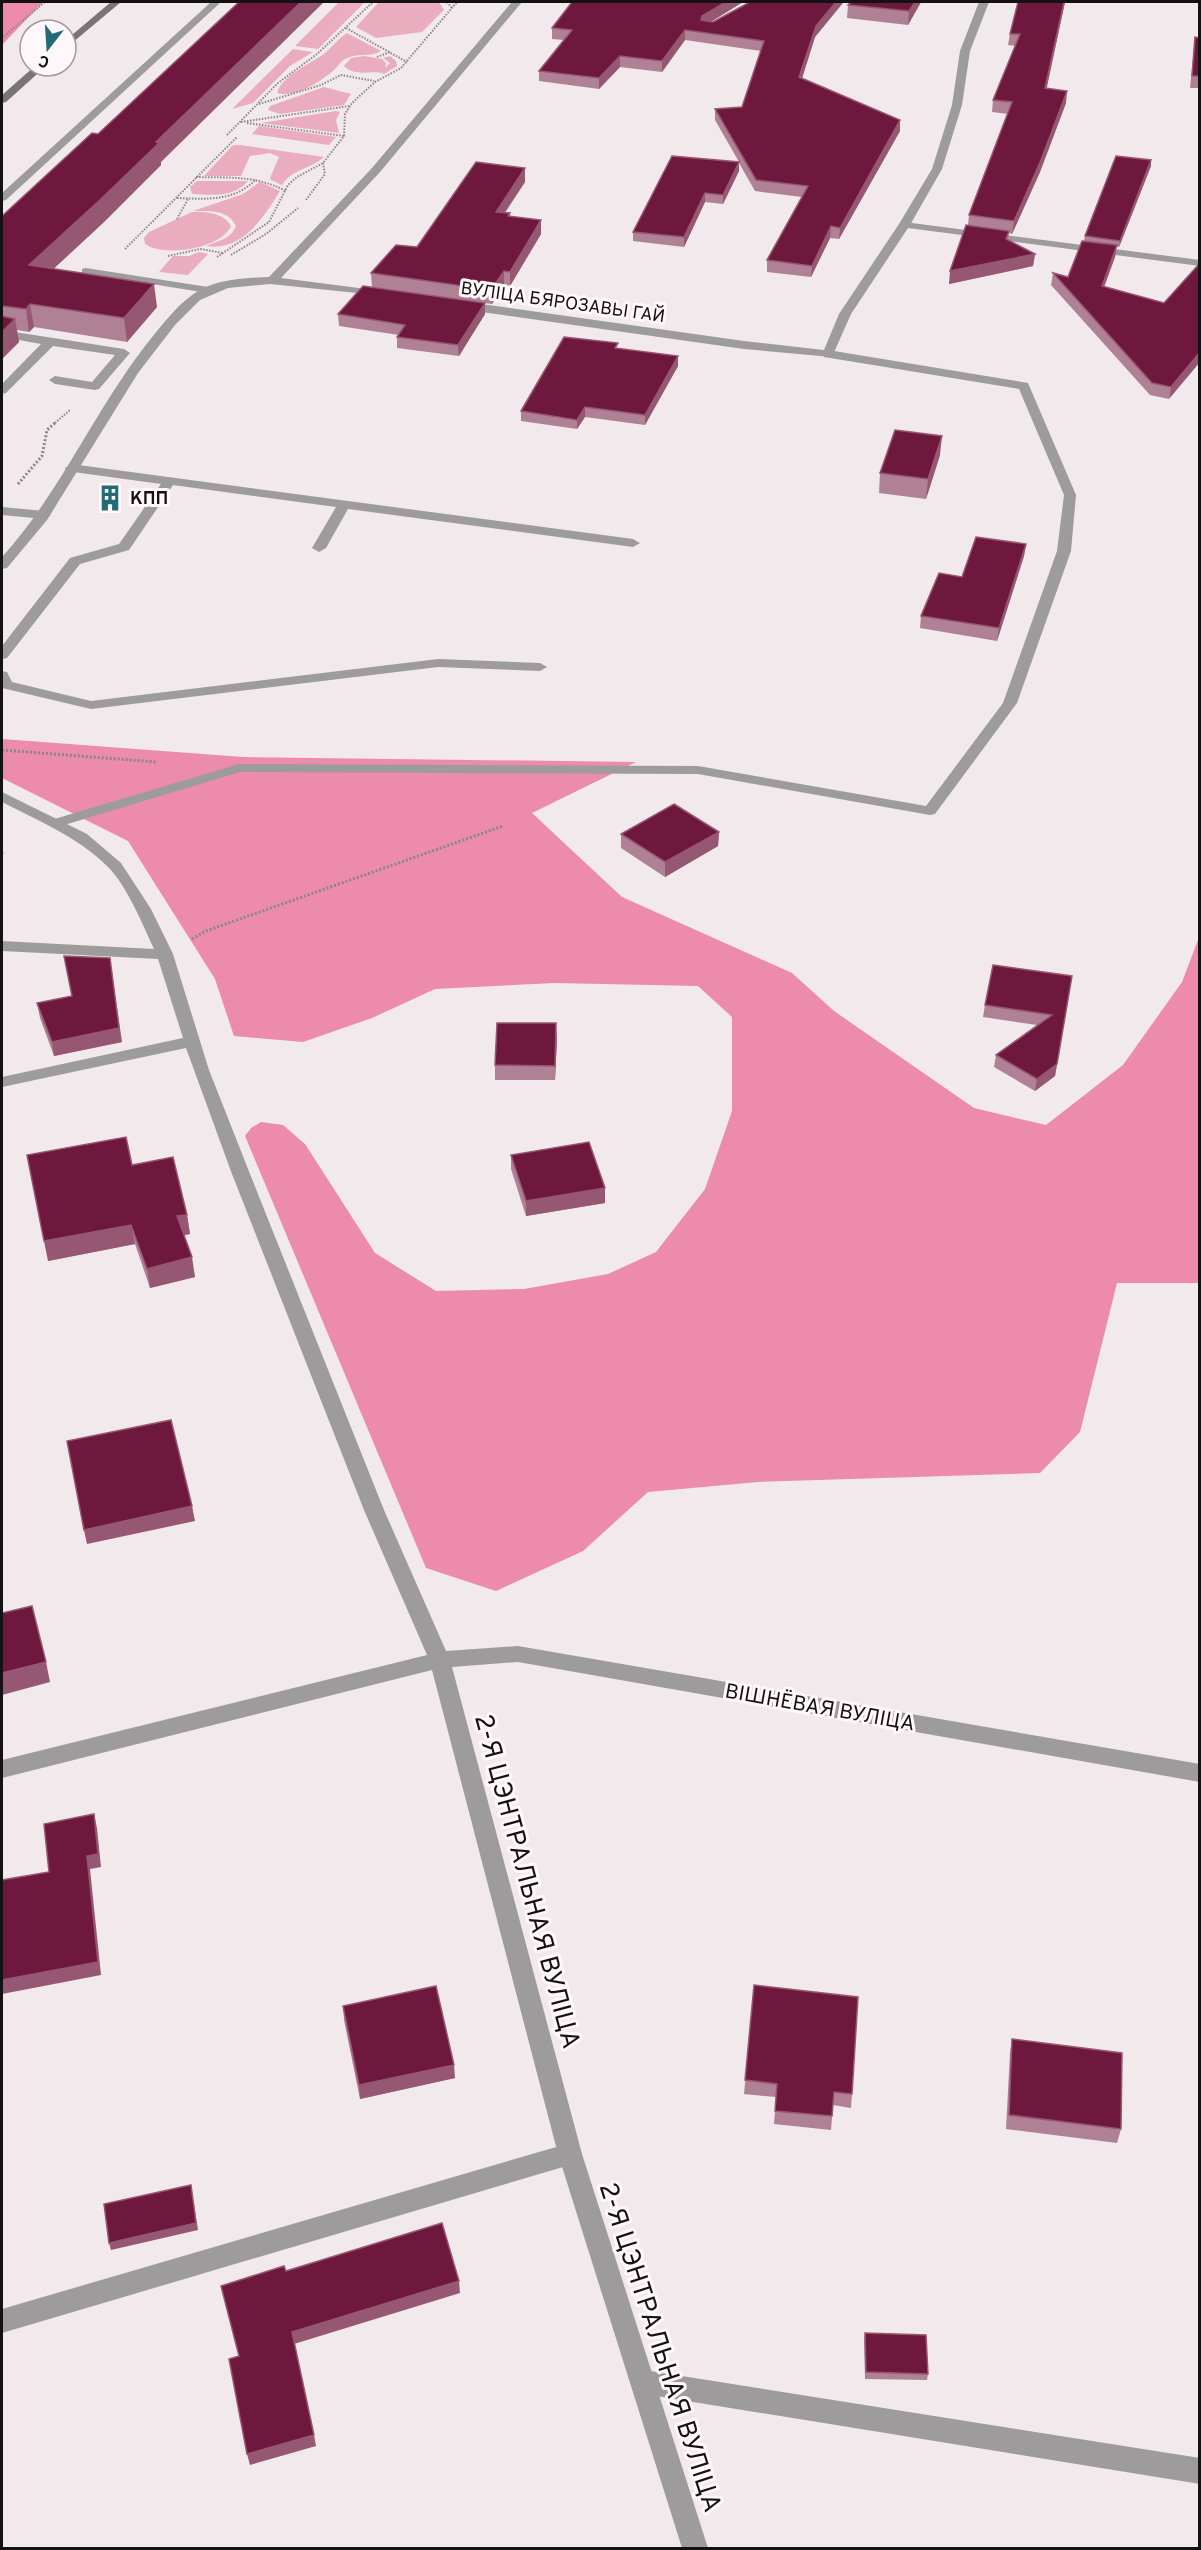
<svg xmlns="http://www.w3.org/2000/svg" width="1201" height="2550" viewBox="0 0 1201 2550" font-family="Overpass,sans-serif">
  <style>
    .green { fill: #e9adbf }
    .forest { fill: #ec8bab }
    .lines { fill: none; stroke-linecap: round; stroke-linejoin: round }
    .path-far1 { stroke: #8c8688; stroke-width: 2; stroke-dasharray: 1.5 1.5; stroke-linecap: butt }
    .path { stroke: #8c8688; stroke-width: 3; stroke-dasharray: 2 2; stroke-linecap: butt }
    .lane { fill: #9e9b9c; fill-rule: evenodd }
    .street { fill: #9e9b9c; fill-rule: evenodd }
    .secondary { fill: #797476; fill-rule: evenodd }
    .wall { fill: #b08094 }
    .shaded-wall { fill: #965772 }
    .building { fill: #6e183d; stroke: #965772; stroke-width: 1.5 }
    .labels { text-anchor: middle; stroke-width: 6; stroke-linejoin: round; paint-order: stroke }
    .far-street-label { font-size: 18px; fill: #141112; stroke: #fff7f9 }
    .far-poi-label { font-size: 18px; font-weight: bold; fill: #141112; stroke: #fff7f9; text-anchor: start }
    .street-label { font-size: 21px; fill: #141112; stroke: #fff7f9 }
    .near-street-label { font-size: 26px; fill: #141112; stroke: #fff7f9 }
  </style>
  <rect width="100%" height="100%" fill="#f2e9ec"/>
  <g class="green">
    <polygon points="339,2 365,2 318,49 295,46"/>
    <polygon points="379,2 439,2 444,10 422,32 376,38 356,27"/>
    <path d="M347,33L381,51C370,58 358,52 345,59C341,61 339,65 336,68C322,81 297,98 277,93C282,75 311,64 325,53C333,46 339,38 347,33Z"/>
    <polygon points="293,49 313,52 290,66 253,103 232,109"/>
    <path d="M364,56L382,59L386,63L385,68L390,63L383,58L390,56L396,61L397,66L384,74C371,69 356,78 344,66L351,58Z"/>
    <polygon points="324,87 351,94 344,105 280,114 268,110 270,106"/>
    <polygon points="336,111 340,112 336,120 339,133 261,123"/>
    <polygon points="259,126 336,137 329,145 252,134"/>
    <path d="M235,145H240L324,157C311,169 292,169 282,185L271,180L270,178L279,157L270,153L250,156L241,176H204L232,146Z"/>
    <path d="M197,181H248C233,198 213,195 192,194L190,187Z"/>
    <path d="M260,182L280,191C264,217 242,252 206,246C218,241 231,239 236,226C228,209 209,211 193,211L243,194Z"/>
    <path d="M192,212C206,212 223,212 231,226C222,248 165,258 145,244L144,238L149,232Z"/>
    <polygon points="199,252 208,254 188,275 159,272 173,256 189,256"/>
  </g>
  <g class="forest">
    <polygon points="2,2 43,2 2,45"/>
    <polygon points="2,739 243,757 636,762 532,813 622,897 792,973 834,1011 974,1108 1046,1125 1123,1065 1182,982 1198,940 1199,1283 1117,1283 1080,1432 1040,1473 758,1482 648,1492 583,1551 496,1591 426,1568 245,1136 251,1128 261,1122 283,1125 305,1144 375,1253 436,1291 524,1289 608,1274 656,1252 705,1189 732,1111 732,1017 698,986 555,983 435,989 372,1018 303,1042 234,1036 215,979 128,841 2,778"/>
  </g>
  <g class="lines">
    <g class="path-far1">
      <polyline points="447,2 452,8"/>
      <polyline points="346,28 407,62"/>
      <polyline points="2,38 45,2"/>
      <polyline points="377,57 390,52"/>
      <polyline points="259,104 321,85 341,75 374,81"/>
      <polyline points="241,122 349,106"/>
      <polyline points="247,123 344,136"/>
      <polyline points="227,135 278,83 317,54 373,2"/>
      <path d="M196,177C231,178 254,175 286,191"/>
      <path d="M177,198C206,199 235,202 256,179"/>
      <polyline points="306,200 325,174 323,163"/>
      <polyline points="177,219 188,199"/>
      <polyline points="125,249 237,137"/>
      <polyline points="231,255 266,234 298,208"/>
      <polyline points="168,256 200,249 223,253"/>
      <polyline points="217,257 269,222 288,185 297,177 323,163 344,136 345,114 352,103 375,82 401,68 457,2"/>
      <polyline points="55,423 70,410"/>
    </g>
    <g class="path">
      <polyline points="18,484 42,456 47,430 56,422"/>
      <polyline points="2,750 157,762"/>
      <polyline points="2,852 2,855"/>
      <polyline points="192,939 206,931 503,826"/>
    </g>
    <g class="lane">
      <polygon points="211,2 221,2 6,200 2,201 2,193"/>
      <polygon points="904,222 1200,260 1200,266 900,227 900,223"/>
      <polygon points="86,268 208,287 214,290 208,293 82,273 82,269"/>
      <polygon points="2,330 124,349 130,353 99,389 95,390 55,384 49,380 55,376 92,382 115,355 53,346 6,393 2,394 2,384 41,344 2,337"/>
      <polygon points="828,350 1028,383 1076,495 1071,551 1017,703 935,814 930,815 698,774 240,772 61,826 56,828 48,823 51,820 239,764 698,766 926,806 1003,703 1057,551 1064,495 1019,389 824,357 822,354"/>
      <polygon points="71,464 633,539 640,543 633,547 348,509 326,548 319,552 312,548 336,507 173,485 129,550 80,564 7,658 2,659 2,646 70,558 119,544 161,484 66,471 65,468"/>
      <polygon points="2,507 44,511 51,515 44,519 2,515"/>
      <polygon points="438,659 540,663 547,667 540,671 438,667 91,709 2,688 2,671 7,672 12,682 91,701"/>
      <polygon points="570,2143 578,2146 582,2154 578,2162 570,2165 2,2333 2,2309"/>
      <polygon points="644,2370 1200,2458 1200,2484 644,2394 635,2391 631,2382 635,2373"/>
    </g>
    <g class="street">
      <path d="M512,2H522L380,172L281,278L382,291L386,292V296L270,284L228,288L200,300L175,325L138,373L47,520L7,568L2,569V557C62,491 96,406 153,336C166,320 180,302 198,291C219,279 245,278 269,277L372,168Z"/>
      <polygon points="979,2 989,2 970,51 962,105 942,169 910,225 851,314 832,357 744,349 460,309 454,305 460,301 744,341 824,350 839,314 899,224 932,169 952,105 960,51"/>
      <path d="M2,792L87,834L121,863L151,909L173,954L209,1070L250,1174L384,1510L446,1651L518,1646L1200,1764V1782L518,1662L452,1667L582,2154L708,2548H682L558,2154L432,1670L2,1778V1760L427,1655L364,1510L232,1174L186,1048L2,1087V1077L183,1038L158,959L2,951V941L154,949C143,925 127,886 108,867C78,837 39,821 2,802Z"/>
    </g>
    <g class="secondary">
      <polygon points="111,2 121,2 66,48 66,40"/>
      <polygon points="35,66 46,66 6,102 2,103 2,95"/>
    </g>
  </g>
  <g class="wall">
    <polygon points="572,2 743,2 711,22 713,22 750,2 843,2 815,37 802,78 900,131 839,239 830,238 811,277 767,272 767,260 802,197 755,191 739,163 739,171 723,204 705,202 684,247 633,241 633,232 739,162 715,120 715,109 742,107 761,51 685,40 662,72 620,67 599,89 539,81 539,71 564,40 552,39 552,28"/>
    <polygon points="921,2 908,25 847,18 848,5"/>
    <polygon points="1018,2 1065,2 1046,89 1066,103 1040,172 1012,234 1009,233 1008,240 1035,254 1033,266 949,284 968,225 969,215 1008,114 992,112 993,100 1016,46 1008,45 1010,34"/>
    <polygon points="1195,37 1200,38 1200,88 1190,88"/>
    <polygon points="1151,160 1151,166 1119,247 1116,247 1115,257 1104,287 1164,303 1200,263 1169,399 1150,395 1051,285 1053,273 1068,277 1084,241 1085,236"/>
    <polygon points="161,162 161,165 104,222 53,269 157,307 127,342 34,327 29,332 17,330 19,342 2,359 2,216"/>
    <polygon points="525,168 525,182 505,213 510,213 510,216 541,234 510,286 504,285 492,304 372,287 371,273 417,247"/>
    <polygon points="485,303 485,314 459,356 397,348 397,337 399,335 339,326 338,314"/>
    <polygon points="618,349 678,356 678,366 645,425 585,417 577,429 521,421 521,411"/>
    <polygon points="940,455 926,499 879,493 880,473"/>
    <polygon points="1026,544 1024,556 997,641 920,628 921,616 962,577"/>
    <polygon points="719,832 718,846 665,877 621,848 621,834"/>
    <polygon points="1072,976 1055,1076 1035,1091 994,1067 996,1055 1037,1025 983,1017 985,1005"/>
    <polygon points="72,996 122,1042 54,1056 40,1018 37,1003"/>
    <polygon points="557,1038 555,1080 495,1080 495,1065"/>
    <polygon points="511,1155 605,1188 605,1203 526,1216 511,1169"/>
    <polygon points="132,1165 187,1215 190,1234 184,1235 195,1277 150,1288 135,1244 48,1261"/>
    <polygon points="754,1985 852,2094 851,2108 833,2105 831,2130 774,2124 776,2097 744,2094"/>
    <polygon points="343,2006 455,2078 360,2099 344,2020"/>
    <polygon points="1012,2039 1121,2129 1117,2143 1006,2129 1010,2053"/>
    <polygon points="865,2333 928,2374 927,2380 865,2379 864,2340"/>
  </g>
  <g class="shaded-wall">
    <polygon points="301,2 324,2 161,162 161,165 104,222 33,288 29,265"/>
    <polygon points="726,2 743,2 702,27 701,30 702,16"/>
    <polygon points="836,2 843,2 843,3 815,37 799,88 799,77 816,26"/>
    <polygon points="915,2 921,2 908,25 909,11"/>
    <polygon points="1064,2 1065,2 1044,101 1045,88"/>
    <polygon points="685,30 685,40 662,72 662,61"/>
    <polygon points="620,56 620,67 599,89 599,78"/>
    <polygon points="1067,91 1066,103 1040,172 1012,234 1014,221"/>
    <polygon points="900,120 900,131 839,239 840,228"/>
    <polygon points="1151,160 1151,166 1119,247 1120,241"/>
    <polygon points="739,162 739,171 723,204 723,195"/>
    <polygon points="525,168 525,182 496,225 496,212"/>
    <polygon points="705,193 705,202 684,247 684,237"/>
    <polygon points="541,220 541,234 510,286 510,272"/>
    <polygon points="831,226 830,238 811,277 812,266"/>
    <polygon points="1117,245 1115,257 1100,298 1102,286"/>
    <polygon points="1035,254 1033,266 949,284 950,271"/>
    <polygon points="504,271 504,285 492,304 491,290"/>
    <polygon points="154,284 157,307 127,342 124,318"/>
    <polygon points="485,303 485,314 459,356 458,345"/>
    <polygon points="30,304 34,327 29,332 26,309"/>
    <polygon points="15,319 19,342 2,359 2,332"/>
    <polygon points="1200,352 1200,362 1169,399 1171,387"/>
    <polygon points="678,356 678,366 645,425 645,415"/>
    <polygon points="585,407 585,417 577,429 577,420"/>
    <polygon points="942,436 940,455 926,499 928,479"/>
    <polygon points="1026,544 1024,556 997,641 999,628"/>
    <polygon points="719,832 718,846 665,877 665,862"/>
    <polygon points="112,973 122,1042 54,1056 52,1042"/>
    <polygon points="1072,976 1055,1076 1035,1091 1037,1079"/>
    <polygon points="556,1023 557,1038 555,1080 555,1066"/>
    <polygon points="605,1188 605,1203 526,1216 526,1201"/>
    <polygon points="187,1215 190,1234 180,1236 177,1216"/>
    <polygon points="131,1225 135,1244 48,1261 44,1241"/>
    <polygon points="192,1257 195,1277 150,1288 147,1269"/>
    <polygon points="192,1506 195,1521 87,1544 84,1530"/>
    <polygon points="46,1662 50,1682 2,1695 2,1673"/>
    <polygon points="94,1814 97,1828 101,1867 90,1869 101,1975 2,1994 2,1980"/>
    <polygon points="454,2065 455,2078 360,2099 359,2085"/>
    <polygon points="191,2185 198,2230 111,2250 109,2243"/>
    <polygon points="459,2281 460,2293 294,2344 292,2332"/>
    <polygon points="314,2435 316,2446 250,2465 247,2454"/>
  </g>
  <g class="building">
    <polygon points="239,2 301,2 156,142 159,143 101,199 29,265 154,284 124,318 30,304 26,309 2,306 2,216 92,133 98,134"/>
    <polygon points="572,2 726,2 702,16 701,20 713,22 750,2 836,2 816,26 799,77 900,120 840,228 831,226 812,266 767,260 808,186 756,180 715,109 742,107 764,41 685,30 662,61 620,56 599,78 539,71 572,30 552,28"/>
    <polygon points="851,2 915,2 909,11 848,5"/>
    <polygon points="1018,2 1064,2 1045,88 1067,91 1041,160 1014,221 969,215 1012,102 993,100 1020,34 1010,34"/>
    <polygon points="1195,37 1200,38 1200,76 1192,76"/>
    <polygon points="672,156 739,162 723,195 705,193 684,237 633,232"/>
    <polygon points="1116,156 1151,160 1120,241 1085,236"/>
    <polygon points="476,162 525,168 496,212 510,213 508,216 541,220 510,272 504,271 491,290 371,273 396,245 417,247"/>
    <polygon points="966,225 1009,231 1006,239 1035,254 950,271"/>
    <polygon points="1082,241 1117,245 1102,286 1164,303 1200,263 1200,352 1171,387 1152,383 1053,273 1068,277"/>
    <polygon points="363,286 485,303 458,345 397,337 405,325 338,314"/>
    <polygon points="2,316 15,319 2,332"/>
    <polygon points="564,337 618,343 615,348 678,356 645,415 585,407 577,420 521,411"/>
    <polygon points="895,430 942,436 928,479 880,473"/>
    <polygon points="976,537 1026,544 999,628 921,616 939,573 962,577"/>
    <polygon points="674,804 719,832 665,862 621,834"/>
    <polygon points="64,956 110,958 119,1028 52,1042 37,1003 72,996"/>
    <polygon points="993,965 1072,976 1057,1064 1037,1079 996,1055 1052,1015 985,1005"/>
    <polygon points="497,1023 556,1023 555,1066 495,1065"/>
    <polygon points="126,1137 132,1165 173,1157 187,1215 177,1216 192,1257 147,1269 131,1225 44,1241 27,1155"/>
    <polygon points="589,1142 605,1188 526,1201 511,1155"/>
    <polygon points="171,1420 192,1506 84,1530 67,1441"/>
    <polygon points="32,1606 46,1662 2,1673 2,1613"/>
    <polygon points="94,1814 98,1854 87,1856 98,1962 2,1980 2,1880 49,1872 44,1824"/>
    <polygon points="754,1985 858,1997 852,2094 834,2092 832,2116 775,2111 777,2084 745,2080"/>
    <polygon points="436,1986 454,2065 359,2085 343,2006"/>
    <polygon points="1012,2039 1122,2053 1121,2129 1009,2115"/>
    <polygon points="191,2185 196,2223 109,2243 104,2204"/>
    <polygon points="442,2223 459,2281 292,2332 314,2435 247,2454 229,2359 239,2356 221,2286 284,2266 286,2271"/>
    <polygon points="865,2333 926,2335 928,2374 866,2372"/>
  </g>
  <defs>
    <g id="building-bare" transform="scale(2.07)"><path d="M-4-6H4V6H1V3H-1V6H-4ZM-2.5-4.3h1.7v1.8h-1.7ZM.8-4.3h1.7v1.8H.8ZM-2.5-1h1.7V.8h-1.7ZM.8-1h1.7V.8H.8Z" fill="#236c77" stroke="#fff7f9" stroke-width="2.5" paint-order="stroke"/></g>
  </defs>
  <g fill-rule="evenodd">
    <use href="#building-bare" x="110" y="498"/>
  </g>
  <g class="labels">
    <g class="far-street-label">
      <text transform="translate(563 302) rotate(8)" y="6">ВУЛІЦА БЯРОЗАВЫ ГАЙ</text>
    </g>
    <g class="far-poi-label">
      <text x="130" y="504">КПП</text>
    </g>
    <g class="street-label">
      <text transform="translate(820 1707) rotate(10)" y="7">ВІШНЁВАЯ ВУЛІЦА</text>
    </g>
    <g class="near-street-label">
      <text transform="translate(528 1881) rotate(75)" y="9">2-Я ЦЭНТРАЛЬНАЯ ВУЛІЦА</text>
      <text transform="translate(661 2347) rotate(72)" y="9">2-Я ЦЭНТРАЛЬНАЯ ВУЛІЦА</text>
    </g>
  </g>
  <rect width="1201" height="2550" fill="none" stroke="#141112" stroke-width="6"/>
  <g transform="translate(48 48) rotate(197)"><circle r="28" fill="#fff7f9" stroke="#a19b9d" stroke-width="1.5"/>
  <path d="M0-4.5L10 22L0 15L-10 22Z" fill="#236c77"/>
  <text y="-9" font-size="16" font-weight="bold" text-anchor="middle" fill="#141112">С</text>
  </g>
</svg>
